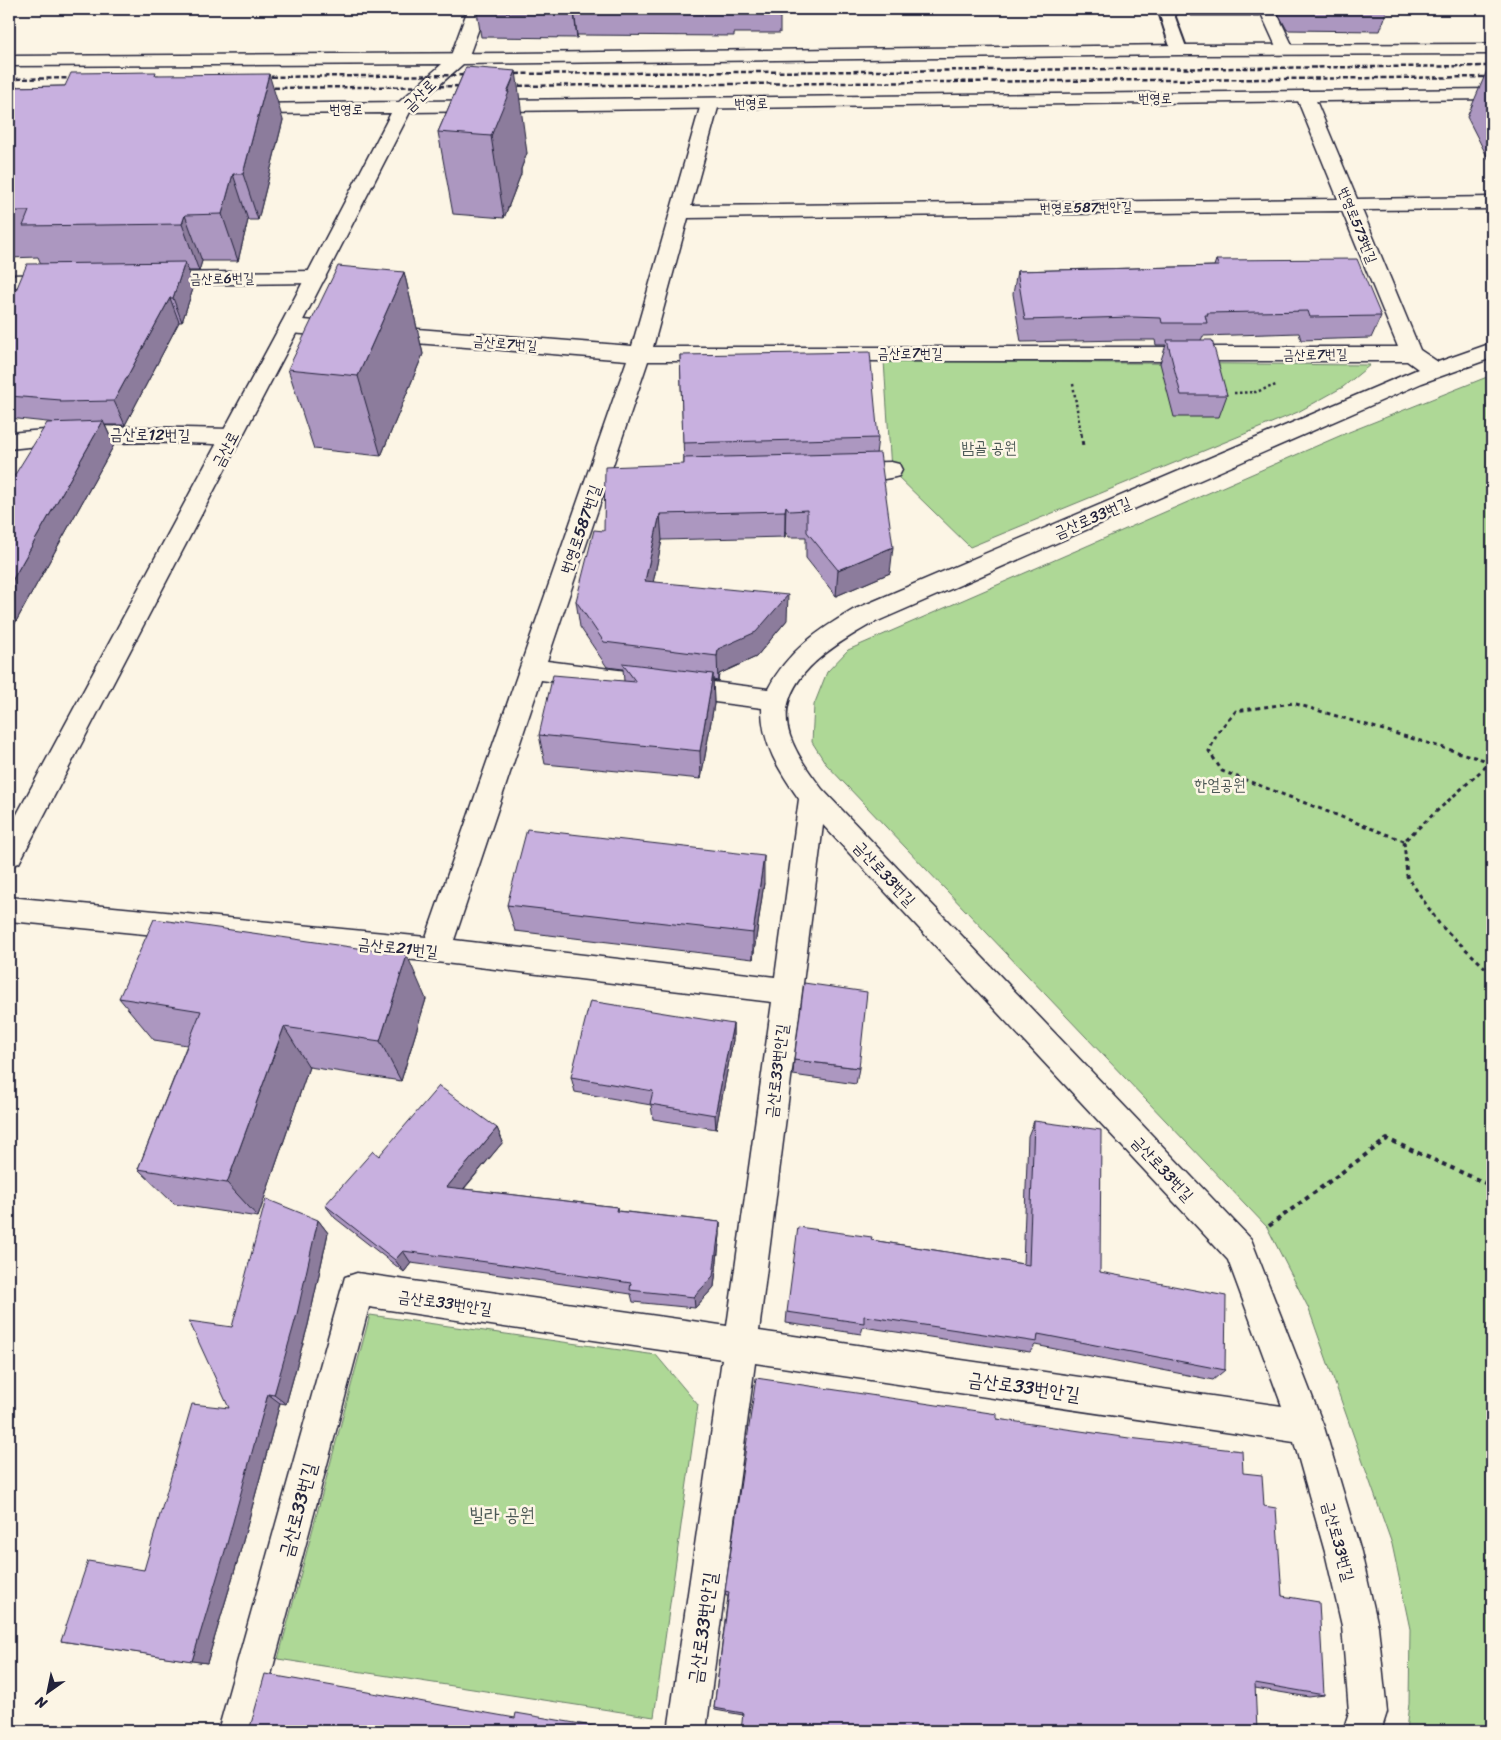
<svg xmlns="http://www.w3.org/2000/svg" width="1501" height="1740" viewBox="0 0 1501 1740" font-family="Sriracha,'Poor Story',sans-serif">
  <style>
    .green { fill: #aed896; stroke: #687d68 }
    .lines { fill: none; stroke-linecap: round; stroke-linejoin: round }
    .service-casing { stroke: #22223b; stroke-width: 4 }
    .minor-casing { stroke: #22223b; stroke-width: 3 }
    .tertiary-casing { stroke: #22223b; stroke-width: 3 }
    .path-far2 { stroke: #22223b; stroke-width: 2.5; stroke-dasharray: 2.5 2.5; stroke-linecap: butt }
    .path-far1 { stroke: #22223b; stroke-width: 3; stroke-dasharray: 4 4; stroke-linecap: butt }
    .path { stroke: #22223b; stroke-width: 4; stroke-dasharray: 4.5 4.5; stroke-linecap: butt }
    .service { fill: #fcf5e5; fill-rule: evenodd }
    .minor { fill: #fcf5e5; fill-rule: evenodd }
    .tertiary { fill: #fcf5e5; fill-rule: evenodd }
    .rail { stroke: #22223b; stroke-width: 2.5; stroke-dasharray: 5 2.5; stroke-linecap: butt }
    .wall { fill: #ac97c0; stroke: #22223b }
    .shaded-wall { fill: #8c7b9c; stroke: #22223b }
    .building { fill: #c8b0df; stroke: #22223b }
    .labels { text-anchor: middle; stroke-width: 5; stroke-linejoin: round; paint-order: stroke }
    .far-street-label { font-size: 14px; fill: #22223b; stroke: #fcf5e5 }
    .street-label { font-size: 16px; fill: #22223b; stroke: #fcf5e5 }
    .park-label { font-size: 16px; fill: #4c5956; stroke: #fcf5e5 }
    .near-street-label { font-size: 19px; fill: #22223b; stroke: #fcf5e5 }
    .near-park-label { font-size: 19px; fill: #4c5956; stroke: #fcf5e5 }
  </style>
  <rect width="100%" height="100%" fill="#fcf5e5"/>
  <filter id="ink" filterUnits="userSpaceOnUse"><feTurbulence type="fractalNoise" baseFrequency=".02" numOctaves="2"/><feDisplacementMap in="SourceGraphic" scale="10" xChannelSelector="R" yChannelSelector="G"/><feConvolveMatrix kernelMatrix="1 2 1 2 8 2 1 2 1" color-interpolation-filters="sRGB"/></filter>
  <g filter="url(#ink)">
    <g class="green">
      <polygon points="884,361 1370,365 1343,387 1298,412 970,547 891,470"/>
      <polygon points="1492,375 1492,1731 1406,1731 1409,1703 1410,1629 1392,1544 1308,1307 1267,1227 826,764 812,742 814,705 827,672 848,650 1344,434"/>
      <polygon points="370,1315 656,1355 698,1405 654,1717 278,1659"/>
    </g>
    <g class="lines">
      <g class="service-casing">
        <polygon id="service" points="1158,9 1172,9 1187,50 1184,53 1174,53 1171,50"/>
      </g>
      <g class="minor-casing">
        <g id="minor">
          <polygon points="468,9 486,9 468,58 465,62 459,63 453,62 450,58"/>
          <polygon points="1259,9 1275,9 1294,49 1291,53 1285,54 1279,53"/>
          <path d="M1305,91L1311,92L1314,96L1357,199L1492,197V209L1362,210L1420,350L1438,362L1492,343V358L1422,383L871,624C832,646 772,682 790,736C797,756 810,773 822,789L1251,1239L1324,1427L1361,1552L1378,1626L1387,1712L1381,1731H1343L1349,1712L1342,1626L1325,1552L1294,1442L755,1363L706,1731H668L722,1359L369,1307L256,1731H218L345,1277L357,1273L727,1326L772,1002L436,962L9,921V897L426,937L627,360L290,333L283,331L280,326L283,321L290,319L632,346L701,104L704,100L710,99L716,100L719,104L691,206L1338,199L1296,96L1299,92ZM1342,211L1398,347H653L688,218ZM648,361H1407L1418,369L853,610C817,631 787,652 768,689L547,661ZM541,680L762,708C762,745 779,770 799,799L775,977L454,940ZM823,825L1228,1260L1282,1406L759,1331Z"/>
          <polygon points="316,271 323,272 326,277 323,282 316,283 153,285 146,284 143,279 146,274 153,273"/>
          <polygon points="57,274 64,275 67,280 64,285 57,286 9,287 9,275"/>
          <path d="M92,426L231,429L239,432L242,437L239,442L231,445C154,441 86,441 9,449V433Z"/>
          <path d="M891,462L899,464L902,470L899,476C882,481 854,482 837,477L834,471L837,465L845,463Z"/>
        </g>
      </g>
      <g class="tertiary-casing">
        <polygon id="tertiary" points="1492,44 1492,54 1179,55 463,64 421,101 1492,89 1492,99 410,112 300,326 19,863 9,866 9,829 280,326 391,113 243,114 237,113 234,109 237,105 243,104 399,102 442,64 9,66 9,56 516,53 1179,45"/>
      </g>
      <g class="path-far2">
        <polyline points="1073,384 1081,434"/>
        <polyline points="1234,393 1256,392 1276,385"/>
      </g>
      <g class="path-far1">
        <polyline points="1081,433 1083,446"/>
        <polyline points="1492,761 1404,841 1407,876 1440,925 1492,974"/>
        <polyline points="1404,841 1222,771 1209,751 1218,732 1236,711 1293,703 1491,762"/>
      </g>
      <polyline class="path" points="1269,1226 1387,1139 1492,1186"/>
      <use href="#service" class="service"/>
      <use href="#minor" class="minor"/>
      <use href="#tertiary" class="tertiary"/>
      <g class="rail">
        <polyline points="501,74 1492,66"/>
        <polyline points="256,77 476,75"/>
        <polyline points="9,79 81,78"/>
        <polyline points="504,86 1492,77"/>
        <polyline points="259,88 471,86"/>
      </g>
    </g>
    <g class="wall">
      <polygon points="478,9 780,9 780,33 734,33 734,36 577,35 577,38 481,37 477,12"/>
      <polygon points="1188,9 1262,9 1260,16 1190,16"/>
      <polygon points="1276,9 1388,9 1380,31 1287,30"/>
      <polygon points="1492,59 1492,166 1467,117"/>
      <polygon points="466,67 527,153 521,169 521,174 504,218 453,214 438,132"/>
      <polygon points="158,75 283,120 258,220 248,220 238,261 202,261 199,271 188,271 194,286 182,322 179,322 125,425 105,425 114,445 9,634 9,480 11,481 56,423 9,418 9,302 11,302 41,264 38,257 9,258 9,87 65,86"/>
      <polygon points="1216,260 1381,316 1371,338 1301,340 1299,333 1203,336 1201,340 1227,395 1219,417 1174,417 1160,363 1166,345 1156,345 1155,340 1126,340 1021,342 1013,294 1017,271 1214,266"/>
      <polygon points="404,272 423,354 381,456 314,449 288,369"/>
      <polygon points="680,355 878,438 876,454 890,573 836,596 806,558 806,537 789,537 785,532 785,537 662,540 653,582 787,620 756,657 719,674 718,681 713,680 714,704 701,779 545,764 539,735 624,681 623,669 607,667 580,627 576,601 604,531 684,464"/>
      <polygon points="764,883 753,959 515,931 507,905"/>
      <polygon points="119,998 426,999 401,1081 309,1067 258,1217 174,1204 138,1169 187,1045 154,1040"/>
      <polygon points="733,1024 733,1040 716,1129 653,1119 651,1105 575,1092 571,1077"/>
      <polygon points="794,1060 859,1068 856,1084 793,1075"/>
      <polygon points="1034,1121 1100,1272 1225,1370 1213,1380 1035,1345 1030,1352 863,1327 861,1334 786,1323 787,1312 871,1240 1023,1264 1028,1136"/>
      <polygon points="497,1128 503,1142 464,1189 617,1207 618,1211 720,1222 720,1235 714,1287 695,1308 633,1302 631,1294 508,1276 411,1263 404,1272 335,1218 325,1205 379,1156"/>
      <polygon points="318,1220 328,1233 308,1325 286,1404 280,1403 239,1556 207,1663 61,1641 144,1570 229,1408 232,1327"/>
      <polygon points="997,1419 1243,1473 1264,1506 1282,1596 1324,1695 1309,1697 1255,1688 743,1715 715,1710 714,1708 728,1596 726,1596 725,1591"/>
    </g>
    <g class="shaded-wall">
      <polygon points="574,10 577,35 577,38 574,13"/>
      <polygon points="516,71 527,153 521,169 521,174 504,218 491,136"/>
      <polygon points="269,74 283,120 258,220 243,174"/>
      <polygon points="233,174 248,220 238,261 222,214"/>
      <polygon points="185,215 202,261 199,271 182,224"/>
      <polygon points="185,262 194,286 182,322 173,298"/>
      <polygon points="404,272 423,354 381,456 358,376"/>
      <polygon points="170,298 179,322 125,425 114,401"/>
      <polygon points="103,421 114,445 9,634 9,586"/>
      <polygon points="786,506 785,532 785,537 785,511"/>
      <polygon points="660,514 662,540 648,607 645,581"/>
      <polygon points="893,547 890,573 836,596 838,570"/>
      <polygon points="788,595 787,620 756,657 719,674 718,681 717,656 718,649"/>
      <polygon points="713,674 714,704 701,779 700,751"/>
      <polygon points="764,856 764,883 753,959 753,933"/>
      <polygon points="407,955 426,999 401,1081 380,1041"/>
      <polygon points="733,1024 733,1040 716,1129 715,1115"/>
      <polygon points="284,1027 309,1067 258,1217 227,1183"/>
      <polygon points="497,1128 503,1142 454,1200 447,1187"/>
      <polygon points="318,1220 328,1233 308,1325 286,1404 274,1395"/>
      <polygon points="720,1222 720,1235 714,1287 695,1308 694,1297"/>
      <polygon points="403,1251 411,1263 404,1272 395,1260"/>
      <polygon points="268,1394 280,1403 239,1556 207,1663 192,1661"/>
    </g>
    <g class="building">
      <polygon points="478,9 733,9 733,11 574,10 574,13 477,12"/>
      <polygon points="466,67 516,71 507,92 509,92 491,136 438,132"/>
      <polygon points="156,72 155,75 269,74 243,174 233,174 222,214 185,215 182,224 23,226 29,211 9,211 9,87 65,86 71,73"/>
      <polygon points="1357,259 1381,316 1310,317 1308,311 1207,313 1208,315 1205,315 1207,323 1162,323 1161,318 1132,317 1025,320 1017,271 1219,266 1216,260"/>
      <polygon points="185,262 173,298 170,298 114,401 60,402 61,400 9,396 9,302 11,302 27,264"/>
      <polygon points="338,266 404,272 358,376 288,369"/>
      <polygon points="1167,340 1212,340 1227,395 1181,395"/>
      <polygon points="870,352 878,438 683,443 680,355"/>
      <polygon points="103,421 9,586 9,480 11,481 47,423"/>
      <polygon points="880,453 893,547 838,570 807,532 807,510 790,511 786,506 785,511 660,514 645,581 788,595 756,632 718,649 717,656 604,642 576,601 594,530 604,531 605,467 684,464 684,458"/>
      <polygon points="622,663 713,674 700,751 539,735 553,675 636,682"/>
      <polygon points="527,829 764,856 753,933 507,905"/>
      <polygon points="154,919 407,955 380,1041 284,1027 227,1183 138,1169 201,1011 119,998"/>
      <polygon points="804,983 867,992 859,1068 794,1060"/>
      <polygon points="590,1001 733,1024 715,1115 650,1104 653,1091 571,1077"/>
      <polygon points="439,1086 497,1128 447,1187 617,1207 616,1211 720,1222 713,1276 694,1297 630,1290 631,1283 502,1264 403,1251 395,1260 325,1205 373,1151 379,1156"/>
      <polygon points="1034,1121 1101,1130 1100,1272 1226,1296 1225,1370 1038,1334 1037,1342 864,1316 864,1323 787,1312 798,1227 872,1237 871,1240 1029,1265"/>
      <polygon points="266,1199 318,1220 297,1314 274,1395 268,1394 225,1551 192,1661 61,1641 88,1561 144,1570 192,1404 229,1408 189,1321 232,1327"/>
      <polygon points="756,1378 997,1414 997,1419 1129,1438 1242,1451 1243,1473 1262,1475 1264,1506 1276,1508 1282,1596 1319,1602 1324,1695 1255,1683 1257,1731 741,1731 743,1713 714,1708 729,1592 725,1591"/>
      <polygon points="265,1674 515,1718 516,1713 622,1731 249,1731"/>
    </g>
  </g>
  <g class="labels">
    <g class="far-street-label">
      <text transform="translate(1155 98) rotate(-1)" y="5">번영로</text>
      <text transform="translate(751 103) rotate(-1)" y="5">번영로</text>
      <text x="346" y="114">번영로</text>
      <text transform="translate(1086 207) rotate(-1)" y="5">번영로587번안길</text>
      <text transform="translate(1358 225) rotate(68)" y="5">번영로573번길</text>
      <text transform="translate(222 278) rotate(-1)" y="5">금산로6번길</text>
      <text transform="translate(505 343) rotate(5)" y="5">금산로7번길</text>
      <text x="910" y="358">금산로7번길</text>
      <text transform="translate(1315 354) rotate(-1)" y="5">금산로7번길</text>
    </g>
    <g class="street-label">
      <text transform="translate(419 95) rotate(-44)" y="6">금산로</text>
      <text transform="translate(150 434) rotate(1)" y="6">금산로12번길</text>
      <text transform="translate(225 449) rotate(-62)" y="6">금산로</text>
      <text transform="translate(1092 517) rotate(-23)" y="6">금산로33번길</text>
      <text transform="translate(580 529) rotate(-71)" y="6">번영로587번길</text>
      <text transform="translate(885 873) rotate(47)" y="6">금산로33번길</text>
      <text transform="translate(398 947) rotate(6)" y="6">금산로21번길</text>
      <text transform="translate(776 1071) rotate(-83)" y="6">금산로33번안길</text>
      <text transform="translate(1163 1168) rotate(47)" y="6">금산로33번길</text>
      <text transform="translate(445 1302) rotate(8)" y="6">금산로33번안길</text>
      <text transform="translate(1339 1541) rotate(75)" y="6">금산로33번길</text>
    </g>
    <g class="park-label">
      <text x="989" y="453">밤골 공원</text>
      <text x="1220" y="790">한얼공원</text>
    </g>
    <g class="near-street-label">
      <text transform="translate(1024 1386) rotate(8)" y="7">금산로33번안길</text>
      <text transform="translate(297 1510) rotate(-75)" y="7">금산로33번길</text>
      <text transform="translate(702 1628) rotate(-82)" y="7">금산로33번안길</text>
    </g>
    <g class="near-park-label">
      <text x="502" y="1521">빌라 공원</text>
    </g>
  </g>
  <rect width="1501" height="1740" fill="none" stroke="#fcf5e5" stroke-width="30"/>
  <rect x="15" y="15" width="1471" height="1710" fill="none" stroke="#22223b" stroke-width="2" filter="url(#ink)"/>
  <g transform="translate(48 1692) rotate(213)" stroke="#fcf5e5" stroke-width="4" paint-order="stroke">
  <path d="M0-4L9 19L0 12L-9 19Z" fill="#22223b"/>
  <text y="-8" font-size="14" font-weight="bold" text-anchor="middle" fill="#22223b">N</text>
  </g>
</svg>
